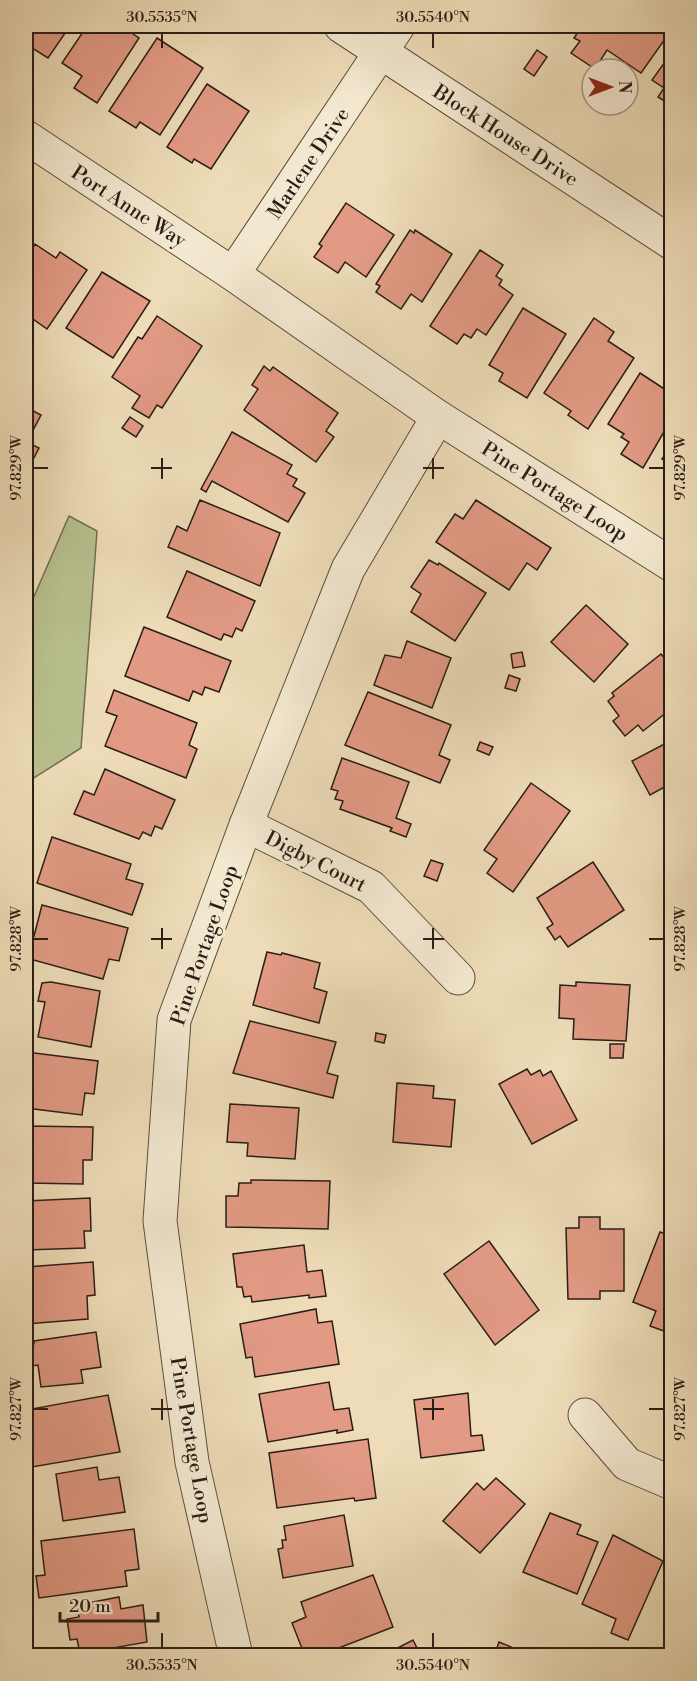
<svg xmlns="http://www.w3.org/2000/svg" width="697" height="1681" viewBox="0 0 697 1681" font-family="'Libre Bodoni',serif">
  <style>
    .green { fill: #b8c08e; stroke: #706e52; stroke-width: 1.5 }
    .building { fill: #e29a84; stroke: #291d16; stroke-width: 1.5 }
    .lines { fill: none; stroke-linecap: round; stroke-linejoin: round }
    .minor-casing { stroke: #5a4d3e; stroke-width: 35 }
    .minor { stroke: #f3e8d0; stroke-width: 33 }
    .ticks { fill: none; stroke: #291d16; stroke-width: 2 }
    .labels { text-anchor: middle; stroke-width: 6; stroke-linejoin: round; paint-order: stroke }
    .street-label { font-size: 20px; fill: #291d16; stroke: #f3e8d0 }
    .neatline { fill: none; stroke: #291d16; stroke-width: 2 }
    .ticks-label { font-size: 15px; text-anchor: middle; fill: #291d16 }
  </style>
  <rect width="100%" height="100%" fill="#eddcb7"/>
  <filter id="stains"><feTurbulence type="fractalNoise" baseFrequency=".00333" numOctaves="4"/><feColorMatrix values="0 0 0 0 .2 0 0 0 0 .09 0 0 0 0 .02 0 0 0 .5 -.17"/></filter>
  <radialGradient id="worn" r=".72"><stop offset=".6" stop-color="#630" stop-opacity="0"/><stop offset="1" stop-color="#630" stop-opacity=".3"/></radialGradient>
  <polygon class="green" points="69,516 97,531 81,748 26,783 26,615"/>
  <g class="building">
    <polygon points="26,26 70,26 48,58 29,46 26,51"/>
    <polygon points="87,26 121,26 139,38 97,103 74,88 82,76 62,63"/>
    <polygon points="582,26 672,26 672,29 641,73 607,50 595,69 571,53 580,41 574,38"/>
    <polygon points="157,38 203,68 160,135 140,122 136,128 109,111"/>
    <polygon points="537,50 547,57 534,76 524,69"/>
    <polygon points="672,52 672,106 658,97 664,88 652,80"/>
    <polygon points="207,84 249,111 211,169 194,159 192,163 167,147"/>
    <polygon points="346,203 394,235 366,277 345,262 338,273 314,257 322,246 319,244"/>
    <polygon points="410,230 414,233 415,230 452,254 422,302 411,294 401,309 376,292 380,286 376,284"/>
    <polygon points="35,244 56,258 60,252 87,270 47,329 26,314 26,259"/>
    <polygon points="480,250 503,265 496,276 502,280 499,285 513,295 486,335 477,329 471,338 464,334 457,344 430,326"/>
    <polygon points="102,272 150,301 113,358 66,328"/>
    <polygon points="523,308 566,334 527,398 499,381 503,373 489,365"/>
    <polygon points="157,316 202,346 162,408 157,405 149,418 132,408 140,396 112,377 138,337 142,339"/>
    <polygon points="594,318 614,332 608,341 634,358 588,429 568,415 571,411 544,393"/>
    <polygon points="264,366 270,371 273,367 338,413 326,431 334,437 316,462 244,410 258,389 252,385"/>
    <polygon points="640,373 672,394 672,418 643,468 621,454 629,442 621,437 624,434 608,424"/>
    <polygon points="26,407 41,415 27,442 39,448 26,473"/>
    <polygon points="130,417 143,426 136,437 122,428"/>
    <polygon points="232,432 292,465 287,474 297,479 293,486 305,493 288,522 212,481 206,492 201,489"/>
    <polygon points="672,444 672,465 662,459"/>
    <polygon points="200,500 280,533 260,586 168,547 177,526 187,531"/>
    <polygon points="476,500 551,548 537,570 527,563 509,590 436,542 455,514 463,519"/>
    <polygon points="429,560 438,565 439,563 486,593 455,641 411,612 421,594 411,587"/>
    <polygon points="187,571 255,601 242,631 236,628 232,637 224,634 221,640 167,617"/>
    <polygon points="586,605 628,644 594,682 551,642"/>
    <polygon points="144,627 231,661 219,692 205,687 202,695 193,691 189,701 125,676"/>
    <polygon points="407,641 451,658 432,708 374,685 385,655 401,658"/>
    <polygon points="522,652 525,666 513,668 511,654"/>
    <polygon points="661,654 672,668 672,692 666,696 672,708 643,731 638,725 625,736 613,721 619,716 608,701 614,696 612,693"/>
    <polygon points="509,675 520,679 516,691 505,688"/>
    <polygon points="114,690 197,723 189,745 197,749 186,778 105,746 117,716 106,712"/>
    <polygon points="368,692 451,725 439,755 450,760 440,783 345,745"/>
    <polygon points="672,740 672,791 668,785 650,795 632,761"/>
    <polygon points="480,742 493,747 489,755 477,750"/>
    <polygon points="342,758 409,782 396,818 411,824 406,837 390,831 392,828 340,809 343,801 335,799 338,791 331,789"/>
    <polygon points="105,769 175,800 162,829 155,826 151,836 143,832 139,839 74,814 84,791 94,795"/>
    <polygon points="531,783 570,811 513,892 487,873 497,859 484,850"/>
    <polygon points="52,837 131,864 126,879 143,884 132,915 37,883"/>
    <polygon points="431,860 443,864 437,881 424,876"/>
    <polygon points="593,862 624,910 568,947 560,936 555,940 550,932 547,928 553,924 537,898"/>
    <polygon points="42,905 128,928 119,961 109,959 103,979 26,958 26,934 34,936"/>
    <polygon points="267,952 281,955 282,953 320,963 314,988 327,992 319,1023 253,1005"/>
    <polygon points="51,982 100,991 91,1047 38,1037 45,1002 38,1001 42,983"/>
    <polygon points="576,982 630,985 626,1041 573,1039 574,1019 559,1018 560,985 576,986"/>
    <polygon points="250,1021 336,1042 327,1073 338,1076 333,1098 233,1073"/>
    <polygon points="376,1033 386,1035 384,1043 375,1041"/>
    <polygon points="610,1044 624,1044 623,1058 610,1058"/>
    <polygon points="26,1052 98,1061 94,1094 85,1093 82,1115 26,1108"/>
    <polygon points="527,1069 531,1075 540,1070 543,1076 551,1071 577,1120 532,1144 499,1084"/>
    <polygon points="397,1083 434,1086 433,1098 455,1100 451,1147 393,1142"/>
    <polygon points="230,1104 299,1108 295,1159 247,1156 248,1143 227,1142"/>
    <polygon points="26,1126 93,1127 92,1160 83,1160 83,1184 26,1183"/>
    <polygon points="251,1180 330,1181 328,1229 226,1227 226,1196 238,1196 239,1183 251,1183"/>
    <polygon points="90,1198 91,1231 84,1231 85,1248 26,1250 26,1201"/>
    <polygon points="579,1217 600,1217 600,1229 624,1229 624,1291 600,1291 600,1299 568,1299 566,1228 579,1228"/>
    <polygon points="660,1232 672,1236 672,1334 650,1326 656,1311 633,1302"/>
    <polygon points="489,1241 539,1310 495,1345 444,1274"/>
    <polygon points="304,1245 307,1272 322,1270 326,1296 309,1298 309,1295 252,1302 251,1296 244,1297 242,1287 237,1287 233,1254"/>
    <polygon points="93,1262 95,1295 87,1296 88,1319 26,1324 26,1267"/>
    <polygon points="316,1309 318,1323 332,1321 339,1364 255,1377 252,1357 246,1358 240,1324"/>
    <polygon points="96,1332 101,1367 81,1370 83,1383 41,1387 38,1365 32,1366 29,1345 34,1344 34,1341"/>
    <polygon points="329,1382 334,1410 349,1408 353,1430 337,1433 337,1430 268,1442 259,1394"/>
    <polygon points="468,1393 471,1436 482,1435 484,1450 421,1458 414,1400"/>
    <polygon points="108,1395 120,1452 32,1467 26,1410"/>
    <polygon points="368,1439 376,1498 355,1501 354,1498 277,1508 269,1453"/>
    <polygon points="97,1467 99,1480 119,1477 125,1512 63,1521 56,1474"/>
    <polygon points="496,1478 525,1504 480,1553 443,1521 477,1483 484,1490"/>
    <polygon points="550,1513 581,1525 577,1534 598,1542 577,1594 523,1572"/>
    <polygon points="344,1515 353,1566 283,1578 278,1549 283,1548 282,1540 286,1540 284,1526"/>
    <polygon points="134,1529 139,1569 125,1571 127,1586 39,1598 36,1576 45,1575 41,1541"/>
    <polygon points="613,1535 663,1561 628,1640 611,1633 616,1619 582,1604"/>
    <polygon points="373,1575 393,1627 318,1656 305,1656 292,1623 306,1617 301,1602"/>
    <polygon points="119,1597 121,1609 143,1605 147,1642 80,1654 77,1639 70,1640 67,1619 79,1617 77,1605"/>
    <polygon points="413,1640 421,1656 382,1656"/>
    <polygon points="499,1642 533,1656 494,1656"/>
  </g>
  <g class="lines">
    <g class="minor-casing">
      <g id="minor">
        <polyline points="341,26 672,243"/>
        <polyline points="26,137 233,274 438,417 672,565"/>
        <polyline points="233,274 398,26"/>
        <polyline points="246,825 371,887 458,978"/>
        <polyline points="585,1415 627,1464 672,1483"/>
        <polyline points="236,1656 192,1462 160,1221 174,1020 246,825 348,569 438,417"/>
      </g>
    </g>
    <use href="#minor" class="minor"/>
  </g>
  <path class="ticks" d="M162,33V48M433,33V48M162,458V479M433,458V479M33,468H48M151,468H172M423,468H444M649,468H664M162,928V949M433,928V949M33,939H48M151,939H172M423,939H444M649,939H664M162,1399V1420M433,1399V1420M33,1409H48M151,1409H172M423,1409H444M649,1409H664M162,1633V1648M433,1633V1648"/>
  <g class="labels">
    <g class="street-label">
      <text transform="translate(506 135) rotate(33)" y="7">Block House Drive</text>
      <text transform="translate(308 163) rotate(-56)" y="7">Marlene Drive</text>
      <text transform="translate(129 206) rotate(33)" y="7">Port Anne Way</text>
      <text transform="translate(555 491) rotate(32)" y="7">Pine Portage Loop</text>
      <text transform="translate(316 861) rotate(27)" y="7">Digby Court</text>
      <text transform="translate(204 945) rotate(-71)" y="7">Pine Portage Loop</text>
      <text transform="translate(192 1440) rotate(80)" y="7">Pine Portage Loop</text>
    </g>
  </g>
  <rect width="697" height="1681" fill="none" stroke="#eddcb7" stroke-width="66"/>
  <g transform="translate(610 87) rotate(90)"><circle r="28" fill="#f3e8d0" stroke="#a29786" stroke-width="1.5"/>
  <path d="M0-4.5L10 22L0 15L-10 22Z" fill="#8f2418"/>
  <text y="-9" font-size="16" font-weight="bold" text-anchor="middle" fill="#291d16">N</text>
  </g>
  <path d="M60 1612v9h98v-9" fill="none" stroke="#291d16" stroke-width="3"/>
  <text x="69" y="1612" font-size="18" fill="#291d16" stroke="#f3e8d0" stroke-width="4.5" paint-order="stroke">20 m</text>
  <rect x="33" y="33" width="631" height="1615" class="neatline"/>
  <g class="ticks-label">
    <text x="162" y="22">30.5535°N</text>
    <text x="433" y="22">30.5540°N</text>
    <text transform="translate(16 468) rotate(-90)" y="5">97.829°W</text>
    <text transform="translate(680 468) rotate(-90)" y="5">97.829°W</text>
    <text transform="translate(16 939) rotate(-90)" y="5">97.828°W</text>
    <text transform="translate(680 939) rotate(-90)" y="5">97.828°W</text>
    <text transform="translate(16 1409) rotate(-90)" y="5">97.827°W</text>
    <text transform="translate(680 1409) rotate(-90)" y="5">97.827°W</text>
    <text x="162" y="1670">30.5535°N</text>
    <text x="433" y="1670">30.5540°N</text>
  </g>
  <rect width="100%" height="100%" filter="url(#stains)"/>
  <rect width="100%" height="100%" fill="url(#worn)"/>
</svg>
